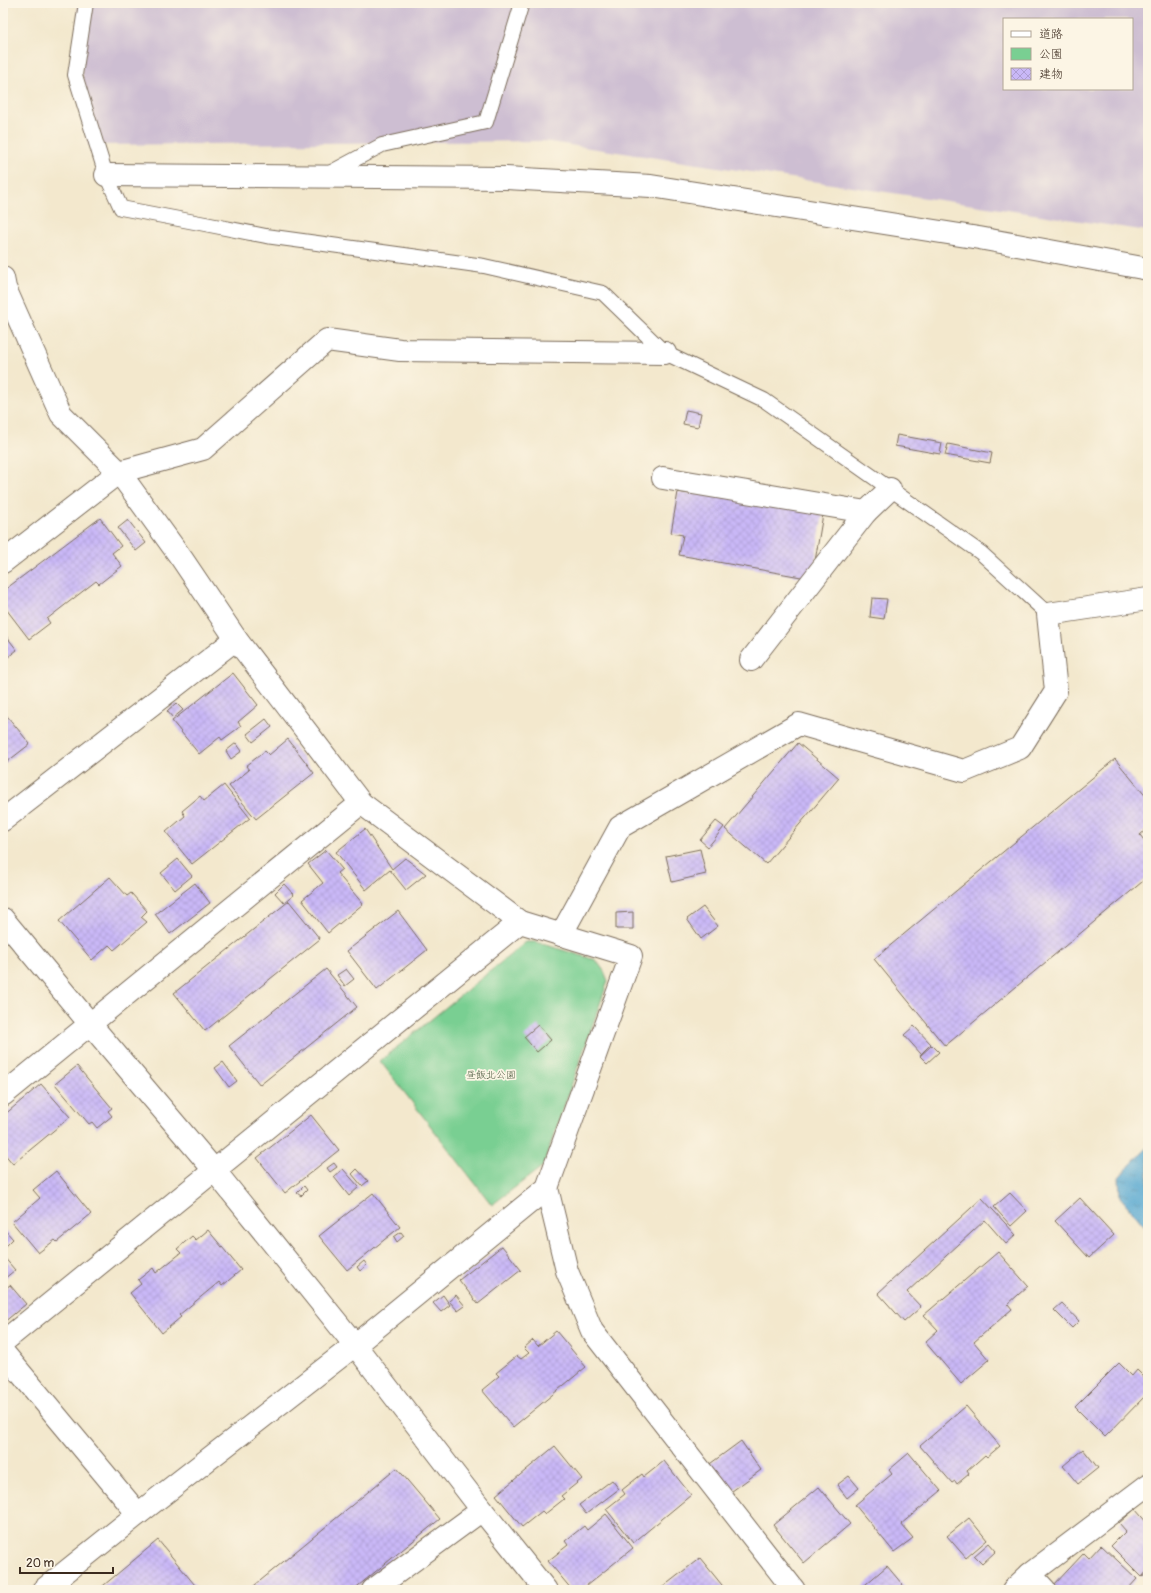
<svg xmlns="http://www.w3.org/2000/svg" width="1151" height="1593" viewBox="0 0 1151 1593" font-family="Pangolin,'Klee One',sans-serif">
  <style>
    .industrial { fill: #cdbed2; fill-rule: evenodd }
    .green { fill: #79cf92; stroke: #5a7c58 }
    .water { fill: url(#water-ripples); stroke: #496978 }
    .building { fill: url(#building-cross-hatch) }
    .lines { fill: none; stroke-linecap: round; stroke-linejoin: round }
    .service-casing { stroke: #7b6c5b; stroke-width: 16 }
    .minor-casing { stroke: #7b6c5b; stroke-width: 24 }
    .service { stroke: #fff; stroke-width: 14 }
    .minor { stroke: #fff; stroke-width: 22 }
    .labels { text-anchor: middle; stroke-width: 3.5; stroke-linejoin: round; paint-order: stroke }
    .park-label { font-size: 10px; fill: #4e5c41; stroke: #fcf5e5 }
  </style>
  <defs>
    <pattern id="water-ripples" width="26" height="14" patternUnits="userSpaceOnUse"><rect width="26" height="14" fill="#57a8d1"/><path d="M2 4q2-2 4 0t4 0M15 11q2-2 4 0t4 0" fill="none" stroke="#4989a9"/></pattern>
    <pattern id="building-cross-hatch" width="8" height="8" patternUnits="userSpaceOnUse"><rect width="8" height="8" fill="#c9b8f7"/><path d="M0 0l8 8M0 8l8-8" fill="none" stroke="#ae9ed3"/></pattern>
  </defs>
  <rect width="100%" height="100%" fill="#fcf5e5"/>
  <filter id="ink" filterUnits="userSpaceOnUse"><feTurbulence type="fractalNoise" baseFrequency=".025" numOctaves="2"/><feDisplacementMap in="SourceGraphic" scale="8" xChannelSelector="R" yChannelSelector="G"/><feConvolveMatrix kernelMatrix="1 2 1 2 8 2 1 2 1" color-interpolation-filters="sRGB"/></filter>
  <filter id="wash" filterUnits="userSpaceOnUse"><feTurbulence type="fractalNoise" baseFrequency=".012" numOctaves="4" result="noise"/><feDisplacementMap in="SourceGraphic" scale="16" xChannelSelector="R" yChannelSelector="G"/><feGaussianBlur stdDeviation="0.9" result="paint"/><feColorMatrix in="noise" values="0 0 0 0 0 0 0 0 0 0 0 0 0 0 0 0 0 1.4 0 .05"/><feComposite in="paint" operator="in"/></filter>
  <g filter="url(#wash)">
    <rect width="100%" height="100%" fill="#f3e8cd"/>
    <path class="industrial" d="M77,3H1148V231L543,141L88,145ZM1004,19H1132V89H1004Z"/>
    <polygon class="green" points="526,942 536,942 596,960 604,971 608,981 543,1166 492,1205 380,1061"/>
    <polygon class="water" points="1148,1146 1148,1230 1120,1197 1119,1177"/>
    <g id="blocks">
      <g class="building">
        <polygon points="686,410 701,413 698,427 683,424"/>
        <polygon points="897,435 942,443 940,454 895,446"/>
        <polygon points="948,444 992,453 990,463 945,455"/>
        <polygon points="691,490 823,514 812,579 679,555 683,535 671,533 678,492 690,494"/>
        <polygon points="100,518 121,546 112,553 122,566 99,584 96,581 47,619 50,623 29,639 3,605 3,591"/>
        <polygon points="128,520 146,543 136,551 118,528"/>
        <polygon points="872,598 887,599 884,619 870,617"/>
        <polygon points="3,632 17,650 3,661"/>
        <polygon points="233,673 258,705 238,722 241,726 222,740 220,737 199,754 172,721"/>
        <polygon points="176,703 183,710 173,718 167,711"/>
        <polygon points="3,711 30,744 3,765"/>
        <polygon points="266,719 272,727 253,742 247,734"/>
        <polygon points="288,739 314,773 256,819 229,786 249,770 246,766 265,751 269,755"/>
        <polygon points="236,743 242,751 231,759 226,751"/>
        <polygon points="798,743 839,778 766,864 725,829"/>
        <polygon points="1115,759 1148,799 1148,828 1140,835 1148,845 1148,877 945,1046 874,959"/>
        <polygon points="224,785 250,818 192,864 166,832 185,816 182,811 200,796 204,801"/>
        <polygon points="716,821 724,827 708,847 700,840"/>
        <polygon points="365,829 392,869 405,858 426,874 406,890 390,870 366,890 336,852"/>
        <polygon points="700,849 706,874 672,882 666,856"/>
        <polygon points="326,850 342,869 337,873 363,904 328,933 302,900 323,883 308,864"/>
        <polygon points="178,859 192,876 175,890 161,873"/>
        <polygon points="110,877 127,896 131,893 147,911 141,917 147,922 114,950 109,945 92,960 59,921"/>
        <polygon points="195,883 210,903 170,934 155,914"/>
        <polygon points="284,884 294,895 284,903 275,893"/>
        <polygon points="289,901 320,939 205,1031 174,993"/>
        <polygon points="703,907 718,926 701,939 687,919"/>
        <polygon points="398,911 427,950 377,990 347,951"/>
        <polygon points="633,912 633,929 616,929 616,913"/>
        <polygon points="326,969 357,1007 260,1085 229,1046"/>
        <polygon points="346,969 354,979 345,986 337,975"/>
        <polygon points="538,1025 551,1040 537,1052 524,1037"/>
        <polygon points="914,1026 931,1044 921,1054 904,1035"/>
        <polygon points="932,1045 939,1052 927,1063 920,1056"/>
        <polygon points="223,1062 237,1081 229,1087 215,1068"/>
        <polygon points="77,1066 112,1108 108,1111 112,1116 97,1128 92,1122 89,1124 55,1084"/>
        <polygon points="41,1084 70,1117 13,1164 3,1152 3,1116"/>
        <polygon points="311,1115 339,1150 285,1193 257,1158"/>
        <polygon points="334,1163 337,1167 330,1172 327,1168"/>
        <polygon points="343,1169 359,1187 349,1196 334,1177"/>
        <polygon points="357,1169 368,1181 362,1186 352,1174"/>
        <polygon points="56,1171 91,1214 57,1242 55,1240 38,1253 12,1222 40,1198 33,1190"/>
        <polygon points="304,1186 307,1190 301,1196 297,1193"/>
        <polygon points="373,1193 400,1227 347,1270 319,1236"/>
        <polygon points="1010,1193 1027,1211 1011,1226 994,1207"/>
        <polygon points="982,1198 1016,1235 1006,1244 985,1220 907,1292 921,1307 904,1322 878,1293"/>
        <polygon points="1080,1198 1114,1235 1089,1258 1055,1221"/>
        <polygon points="3,1228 13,1239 3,1249"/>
        <polygon points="208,1230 241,1270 222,1286 219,1282 179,1315 181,1317 162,1333 130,1293 141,1284 138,1280 153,1268 156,1273 181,1253 177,1249 192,1236 196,1240"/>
        <polygon points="401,1232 404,1236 397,1242 394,1237"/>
        <polygon points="502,1246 521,1270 478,1304 459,1280"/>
        <polygon points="998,1252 1028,1286 1008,1304 1012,1309 974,1342 989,1360 961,1384 925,1342 938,1330 924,1315"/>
        <polygon points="3,1256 15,1270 4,1279 3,1278"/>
        <polygon points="364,1261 367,1265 360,1271 357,1267"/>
        <polygon points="10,1285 26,1304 3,1323 3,1290"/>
        <polygon points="443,1295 450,1305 441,1312 433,1303"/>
        <polygon points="456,1295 465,1306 458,1311 449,1301"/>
        <polygon points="1062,1303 1079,1321 1072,1328 1054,1310"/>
        <polygon points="556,1331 586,1367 513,1427 482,1390 499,1376 496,1373 517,1356 521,1359 529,1353 524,1348 533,1340 538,1346"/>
        <polygon points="1119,1363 1132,1376 1137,1370 1148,1381 1148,1393 1105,1437 1075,1407"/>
        <polygon points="966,1406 1000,1446 987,1457 985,1455 967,1471 969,1474 957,1484 955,1481 952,1483 920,1446"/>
        <polygon points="741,1441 761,1470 728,1494 707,1466"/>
        <polygon points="555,1446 582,1479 561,1496 564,1499 545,1514 542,1511 522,1527 496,1495"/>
        <polygon points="1083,1449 1098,1468 1078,1484 1063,1466"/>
        <polygon points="909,1453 941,1491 901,1524 913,1538 894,1552 855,1505 892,1474 889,1470"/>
        <polygon points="664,1461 691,1495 633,1543 606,1509 625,1494 622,1490 642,1474 644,1477"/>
        <polygon points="397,1468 440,1519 353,1590 249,1590"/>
        <polygon points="849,1476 859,1488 847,1498 837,1485"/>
        <polygon points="612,1480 619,1489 586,1514 579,1505"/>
        <polygon points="819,1487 850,1524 804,1563 773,1525"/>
        <polygon points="1135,1509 1148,1524 1148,1570 1142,1577 1111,1546 1126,1531 1119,1523"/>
        <polygon points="606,1514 633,1548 581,1590 572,1590 548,1561 568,1545 565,1541 584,1526 587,1530"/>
        <polygon points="969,1518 987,1540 966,1558 947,1536"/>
        <polygon points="158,1540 199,1590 98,1590"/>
        <polygon points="989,1543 996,1551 982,1564 974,1556"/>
        <polygon points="1101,1545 1137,1579 1127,1590 1058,1590 1053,1586 1084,1553 1089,1558"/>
        <polygon points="700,1558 726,1590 659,1590"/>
        <polygon points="887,1566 907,1590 859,1590"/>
      </g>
    </g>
  </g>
  <g filter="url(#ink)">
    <use href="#blocks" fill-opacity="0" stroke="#7b6c5b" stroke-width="1"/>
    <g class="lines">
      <g class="service-casing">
        <g id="service">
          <polyline points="86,3 75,75 106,175 121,208 205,224 266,236 484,266 603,293 665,353 764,400 981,553 1048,614"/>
          <polyline points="326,175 382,145 486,122 522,3"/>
        </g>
      </g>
      <g class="minor-casing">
        <g id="minor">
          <polyline points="106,175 506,178 651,186 979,238 1148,269"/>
          <polyline points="3,278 5,288 61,414 119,472 182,559 236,639 361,803 520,922 631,956 547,1188 355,1345 138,1514 43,1590"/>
          <polyline points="663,478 866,512 890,489"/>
          <polyline points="3,562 119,472 203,449 327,340 400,350 665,353"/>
          <polyline points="751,660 866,512"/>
          <polyline points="3,820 236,639"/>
          <polyline points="3,919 91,1025 214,1170 355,1345 482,1510 546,1590"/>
          <polyline points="561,935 620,827 799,724 964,771 1020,748 1056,691 1048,614 1148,599"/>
          <polyline points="3,1095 361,803"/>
          <polyline points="547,1188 567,1271 592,1331 794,1590"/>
          <polyline points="3,1342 520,922"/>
          <polyline points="3,1352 138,1514"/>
          <polyline points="1030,1574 1045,1590"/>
          <polyline points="373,1590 482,1510"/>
          <polyline points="1013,1590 1030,1574 1148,1485"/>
        </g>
      </g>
      <use href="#service" class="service"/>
      <use href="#minor" class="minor"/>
    </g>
  </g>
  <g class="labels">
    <g class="park-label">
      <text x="491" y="1078">昼飯北公園</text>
    </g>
  </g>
  <rect width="1151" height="1593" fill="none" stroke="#fcf5e5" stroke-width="16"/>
  <rect x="1003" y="18" width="130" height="72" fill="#fcf5e5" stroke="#afa495"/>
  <rect x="1011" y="31" width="20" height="6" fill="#ffffff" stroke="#afa495"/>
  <text x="1039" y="38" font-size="12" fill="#3b2a1e">道路</text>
  <rect x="1011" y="48" width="20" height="12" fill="#79cf92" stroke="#afa495"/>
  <text x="1039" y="58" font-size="12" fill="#3b2a1e">公園</text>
  <rect x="1011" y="68" width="20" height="12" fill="url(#building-cross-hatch)" stroke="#afa495"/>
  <text x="1039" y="78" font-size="12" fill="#3b2a1e">建物</text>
  <path d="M20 1567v6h93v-6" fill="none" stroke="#3b2a1e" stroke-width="2"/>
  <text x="26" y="1567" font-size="12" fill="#3b2a1e" stroke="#fcf5e5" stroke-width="3" paint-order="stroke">20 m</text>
</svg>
